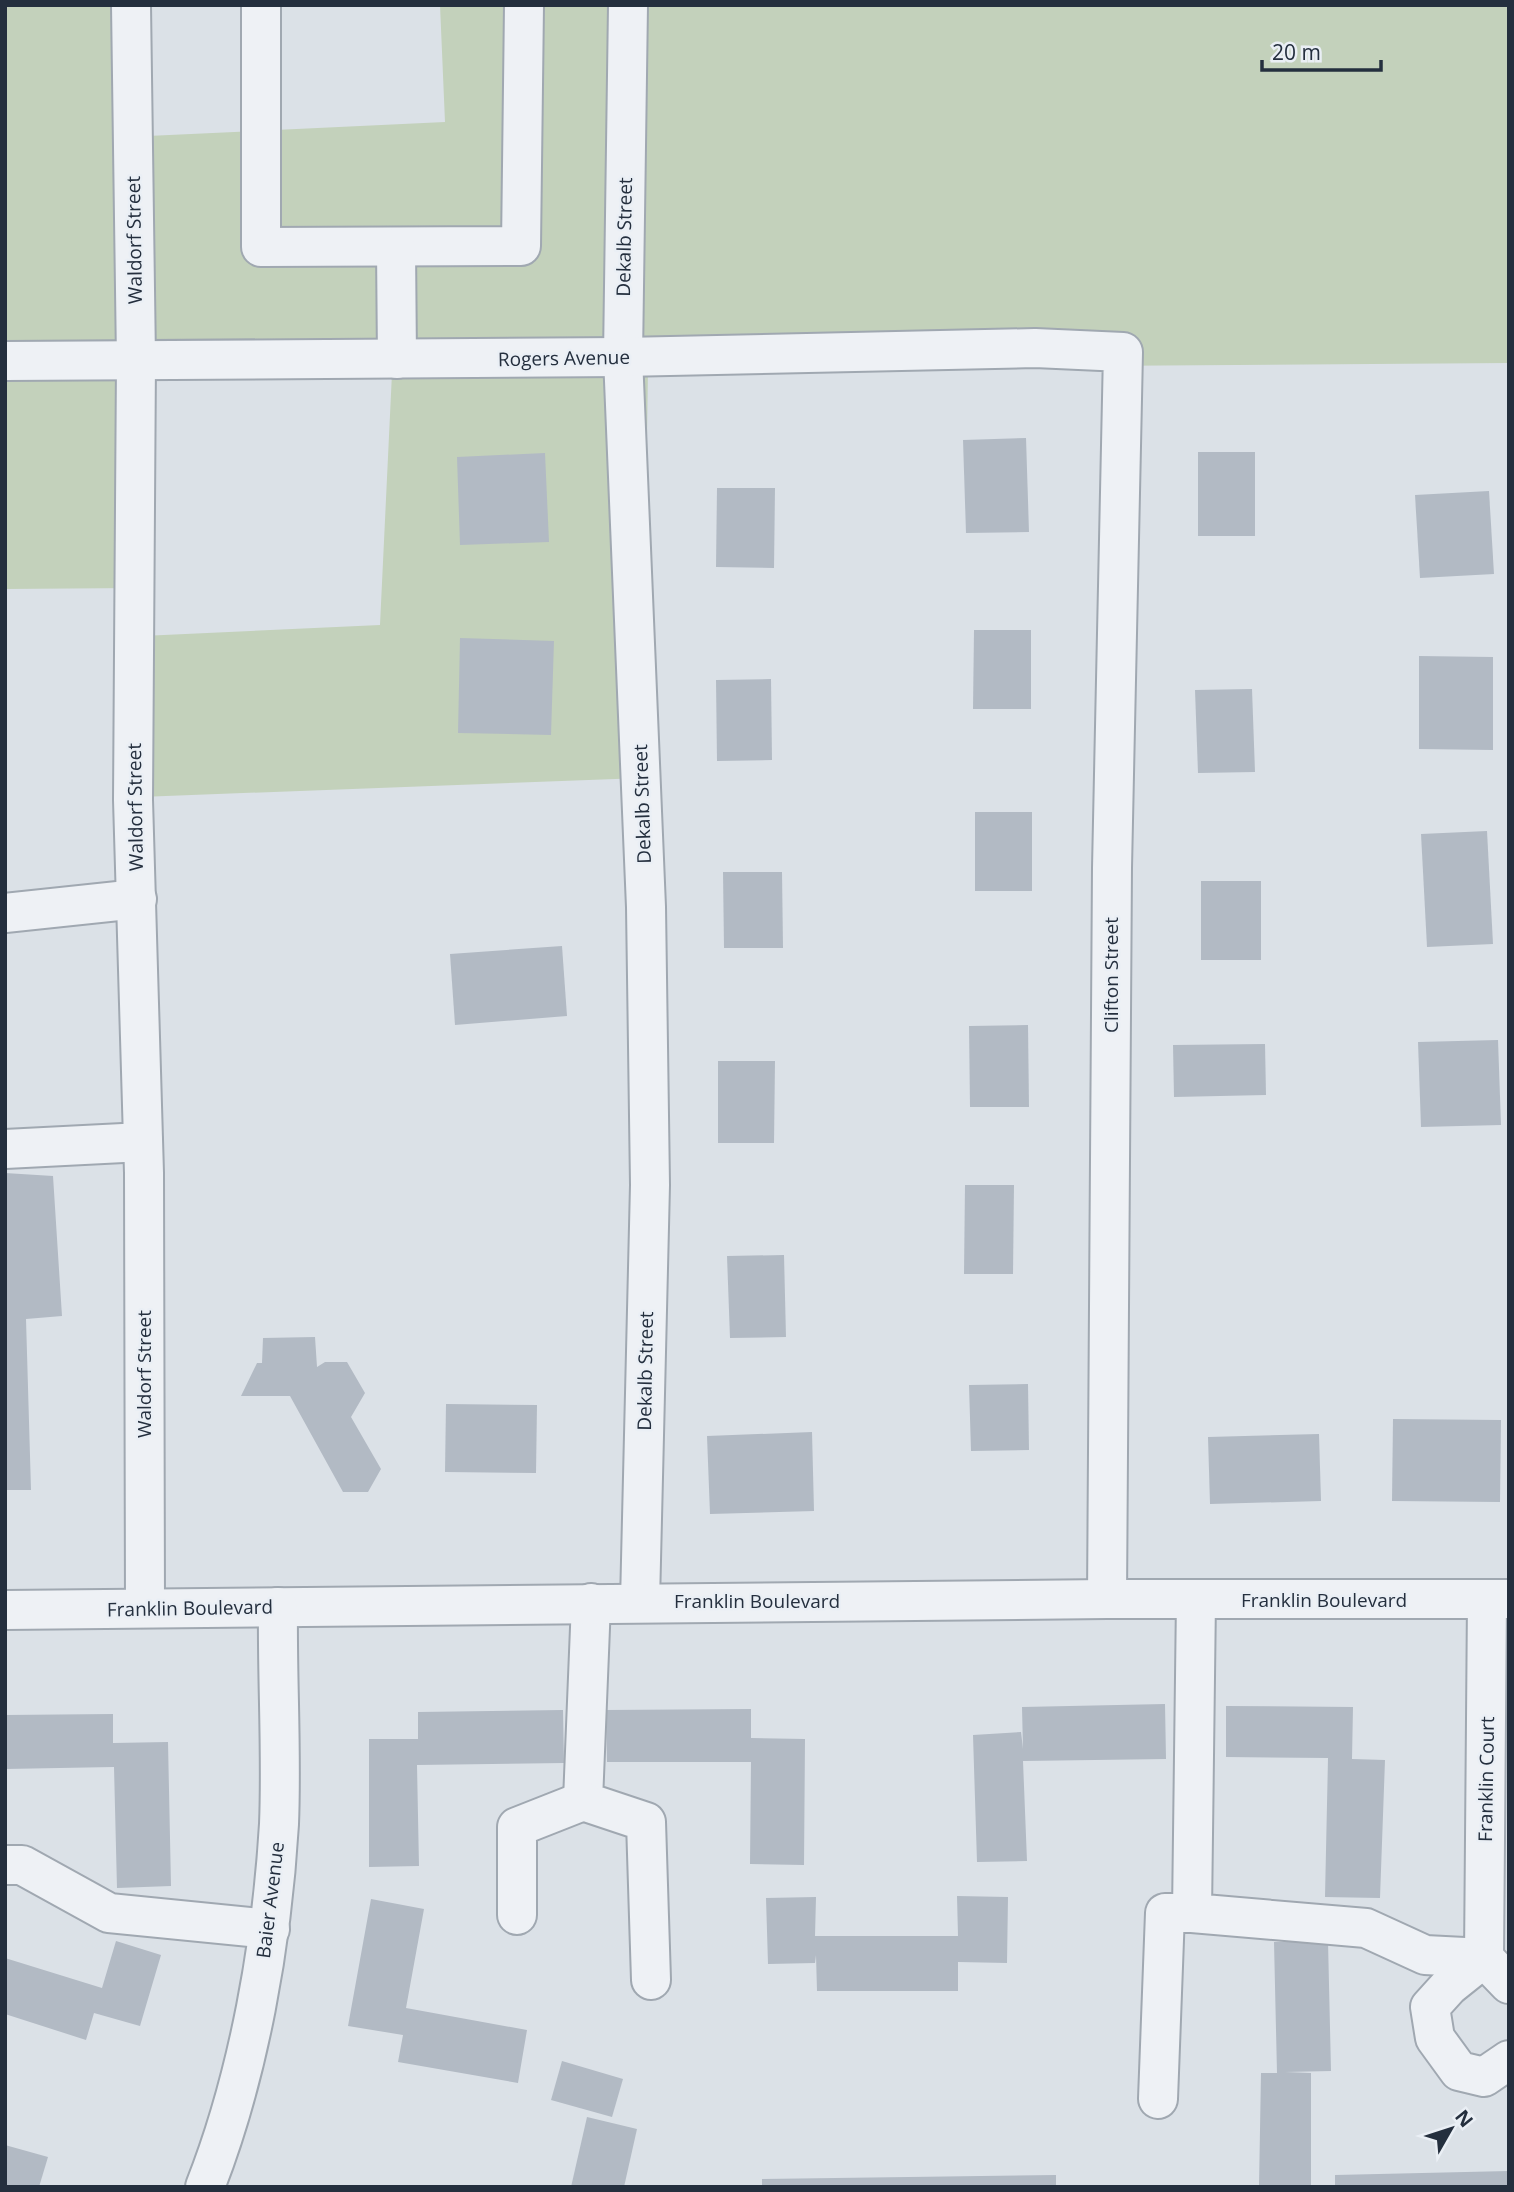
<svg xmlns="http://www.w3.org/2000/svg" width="1514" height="2192" viewBox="0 0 1514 2192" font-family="'Open Sans',sans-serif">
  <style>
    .green { fill: #c3d1bb }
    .building { fill: #b2bac4 }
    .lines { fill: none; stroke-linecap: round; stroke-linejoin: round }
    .minor-casing { stroke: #a0a8b1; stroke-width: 42 }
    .minor { stroke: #eef1f5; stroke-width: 38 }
    .labels { text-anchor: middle; stroke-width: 5; stroke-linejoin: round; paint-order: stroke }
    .street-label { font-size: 19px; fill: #242f3e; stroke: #eaeff5 }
  </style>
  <rect width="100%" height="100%" fill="#dbe1e7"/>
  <polygon class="green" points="5,5 122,5 126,137 445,122 440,5 1509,5 1509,363 648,369 642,778 140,797 142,636 380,625 392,373 131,380 136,588 5,589"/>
  <g class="building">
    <polygon points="1026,438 1029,532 966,533 963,440"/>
    <rect x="1198" y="452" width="57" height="84"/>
    <polygon points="545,453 549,542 460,545 457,457"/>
    <polygon points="717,488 775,488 774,568 716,567"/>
    <polygon points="1489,491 1494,574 1420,578 1415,495"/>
    <polygon points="974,630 1031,630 1031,709 973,709"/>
    <polygon points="460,638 554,641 551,735 458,733"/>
    <polygon points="1419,656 1493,657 1493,750 1419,749"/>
    <polygon points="771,679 772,760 717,761 716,680"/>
    <polygon points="1252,689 1255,772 1198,773 1195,690"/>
    <rect x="975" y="812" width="57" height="79"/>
    <polygon points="1487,831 1493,944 1427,947 1421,834"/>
    <polygon points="723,872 782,872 783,948 724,948"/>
    <rect x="1201" y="881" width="60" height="79"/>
    <polygon points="562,946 567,1016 455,1025 450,954"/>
    <polygon points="1028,1025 1029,1107 970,1107 969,1026"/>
    <polygon points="1498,1040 1501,1125 1421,1127 1418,1042"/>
    <polygon points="1265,1044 1266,1095 1174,1097 1173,1045"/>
    <polygon points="718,1061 775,1061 774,1143 718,1143"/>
    <polygon points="5,1173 53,1176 62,1316 26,1319 31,1490 5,1490"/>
    <polygon points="965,1185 1014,1185 1013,1274 964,1274"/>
    <polygon points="784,1255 786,1337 730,1338 727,1256"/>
    <polygon points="315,1337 317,1367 325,1362 347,1362 365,1393 351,1417 381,1469 368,1492 343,1492 290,1396 241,1396 257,1363 262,1363 263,1338"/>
    <polygon points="1028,1384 1029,1450 971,1451 969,1385"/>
    <polygon points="446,1404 537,1405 536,1473 445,1472"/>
    <polygon points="1393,1419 1501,1420 1500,1502 1392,1501"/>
    <polygon points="812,1432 814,1511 710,1514 707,1436"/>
    <polygon points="1319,1434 1321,1501 1210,1504 1208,1437"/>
    <polygon points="1165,1704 1166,1759 1023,1761 1027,1861 977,1862 973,1735 1021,1732 1023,1749 1022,1707"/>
    <polygon points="1226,1706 1353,1707 1352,1759 1385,1760 1380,1898 1325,1897 1328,1758 1226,1757"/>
    <polygon points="751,1709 751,1738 805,1739 804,1865 750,1864 751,1762 607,1762 606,1710"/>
    <polygon points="563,1710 564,1763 417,1765 419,1866 369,1867 369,1739 418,1739 418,1712"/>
    <polygon points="113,1714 113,1743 168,1742 171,1886 117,1888 114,1767 5,1769 5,1715"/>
    <polygon points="957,1896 1008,1897 1007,1963 958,1962 958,1991 817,1991 816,1955 815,1963 768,1964 766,1898 816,1897 815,1936 958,1936"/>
    <polygon points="371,1899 424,1909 406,2008 527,2030 518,2083 398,2062 403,2035 348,2026"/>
    <polygon points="116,1941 161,1955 140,2026 94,2013 86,2040 5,2014 5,1958 102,1988"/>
    <polygon points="1328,1941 1331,2071 1285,2072 1311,2073 1311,2187 1259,2187 1261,2073 1277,2073 1274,1942"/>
    <polygon points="562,2061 623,2079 612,2117 551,2100"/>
    <polygon points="587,2117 637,2129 624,2187 571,2187"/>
    <polygon points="5,2145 48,2157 39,2187 5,2187"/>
    <polygon points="1509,2171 1509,2187 1335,2187 1335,2175"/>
    <polygon points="1056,2175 1056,2187 762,2187 762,2179"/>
  </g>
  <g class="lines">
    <g class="minor-casing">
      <g id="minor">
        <polyline points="131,5 136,360 133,800 144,1173 145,1608"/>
        <polyline points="261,5 261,247 521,246 524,5"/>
        <polyline points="628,5 623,357 646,907 650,1185 640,1602"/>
        <polyline points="396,248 397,359"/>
        <polyline points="5,361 623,357 1035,348 1123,352 1112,868 1107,1599"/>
        <polyline points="5,913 137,899"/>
        <polyline points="5,1149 143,1142"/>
        <polyline points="1196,1599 1192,1913 1366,1928 1425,1955 1484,1958 1487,1600"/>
        <polyline points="591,1603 583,1801 646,1822 651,1980"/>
        <polyline points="5,1610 1107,1599 1509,1599"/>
        <polyline points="5,1865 22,1865 109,1913 270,1929"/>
        <polyline points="517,1915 517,1827 583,1801"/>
        <polyline points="1509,1984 1484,1958 1449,1986 1430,2007 1435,2038 1459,2071 1484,2077 1509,2060"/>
        <polyline points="1158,2099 1165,1913 1192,1913"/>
        <path d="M205,2187C249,2075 272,1943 279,1824C282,1752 277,1679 278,1607"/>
      </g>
    </g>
    <use href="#minor" class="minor"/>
  </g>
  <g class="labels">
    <g class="street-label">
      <text transform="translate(624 237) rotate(-89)" y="7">Dekalb Street</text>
      <text transform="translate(134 240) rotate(-91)" y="7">Waldorf Street</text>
      <text transform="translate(564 358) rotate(-1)" y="7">Rogers Avenue</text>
      <text transform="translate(642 804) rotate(-92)" y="7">Dekalb Street</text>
      <text transform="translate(135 807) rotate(-91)" y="7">Waldorf Street</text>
      <text transform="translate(1111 975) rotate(-90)" y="7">Clifton Street</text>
      <text transform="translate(645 1371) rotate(-89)" y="7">Dekalb Street</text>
      <text transform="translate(144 1374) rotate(-90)" y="7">Waldorf Street</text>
      <text x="1324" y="1607">Franklin Boulevard</text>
      <text x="757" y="1608">Franklin Boulevard</text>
      <text transform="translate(190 1608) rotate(-1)" y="7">Franklin Boulevard</text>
      <text transform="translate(1486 1779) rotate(-89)" y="7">Franklin Court</text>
      <text transform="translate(270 1900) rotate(-83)" y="7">Baier Avenue</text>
    </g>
  </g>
  <rect width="1514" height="2192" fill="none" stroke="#242f3e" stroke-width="14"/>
  <g transform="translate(1451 2129) rotate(51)" stroke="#eaeff5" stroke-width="5" paint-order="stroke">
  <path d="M0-5L12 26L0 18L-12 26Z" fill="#242f3e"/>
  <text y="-10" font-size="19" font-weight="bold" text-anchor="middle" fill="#242f3e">N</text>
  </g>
  <path d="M1262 60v10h119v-10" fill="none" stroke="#242f3e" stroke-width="3.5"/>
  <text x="1272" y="60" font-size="21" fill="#242f3e" stroke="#eaeff5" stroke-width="5" paint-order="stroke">20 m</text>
</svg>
